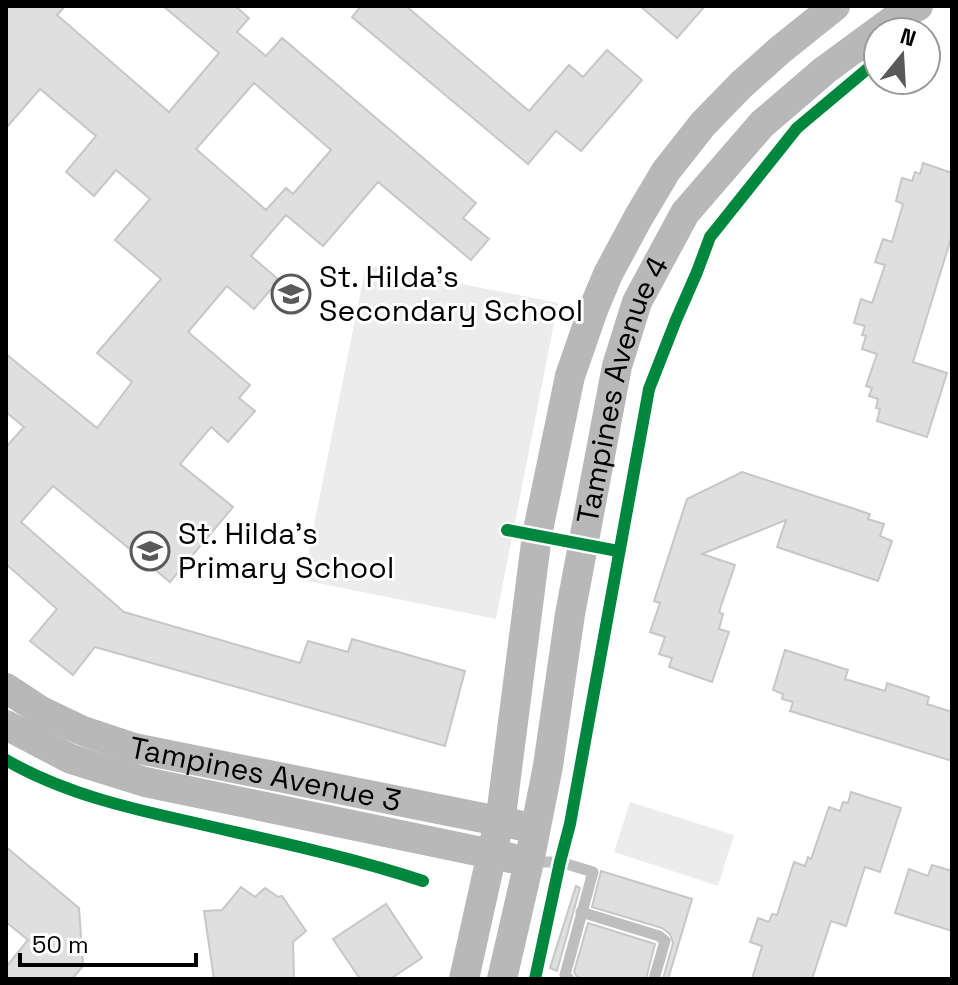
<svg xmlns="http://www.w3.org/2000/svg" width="958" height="985" viewBox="0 0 958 985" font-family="'Space Grotesk',sans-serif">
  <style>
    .green { fill: #ececec }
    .building { fill: #dfdfdf; stroke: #c7c7c7; stroke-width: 2; fill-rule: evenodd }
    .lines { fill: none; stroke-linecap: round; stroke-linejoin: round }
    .lane { stroke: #bebebe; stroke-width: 11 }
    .secondary { stroke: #b8b8b8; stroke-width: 30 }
    .cycleway-casing { stroke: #fff; stroke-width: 17 }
    .cycleway { stroke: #00873e; stroke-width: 12 }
    .labels { text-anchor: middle; stroke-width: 6; stroke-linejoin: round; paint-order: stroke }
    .poi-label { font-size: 30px; fill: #000; stroke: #fff; text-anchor: start }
    .street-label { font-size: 30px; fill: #000; stroke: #fff }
  </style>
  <rect width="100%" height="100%" fill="#fff"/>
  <g class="green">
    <polygon points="366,265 558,303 496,619 303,580"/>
    <polygon points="630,802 734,835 718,886 614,852"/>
  </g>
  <g class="building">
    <path d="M6,6H65L57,15L169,112L219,53L163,6H235L249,18L237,32L266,56L282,38L476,203L463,218L489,239L471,260L378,182L323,246L286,215L251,256L279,280L254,309L227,286L188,332L250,385L239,398L255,411L228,442L211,427L180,464L233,507L170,582L53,486L21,522L124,612L300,663L308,641L348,652L352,639L465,671L445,746L95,647L73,675L30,641L57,609L6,564V447L24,427L6,412V354L97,428L132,382L97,353L161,279L115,240L150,199L116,170L94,196L66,172L96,136L40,89L6,128ZM254,83L331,150L293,194L286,188L266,210L196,149Z"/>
    <polygon points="361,6 406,6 529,111 569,65 583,77 607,50 642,80 581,151 556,131 528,164 352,17"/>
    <polygon points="640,6 705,6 677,38"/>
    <polygon points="923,163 952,173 952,235 913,362 947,373 927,437 877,421 880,409 876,408 878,399 869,396 872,388 866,386 877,354 862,349 866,336 862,335 865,326 854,323 861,299 872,303 885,265 875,262 883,239 892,242 903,204 896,201 902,178 912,181 915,172 920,174"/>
    <polygon points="742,472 870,514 868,519 884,524 880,536 892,541 878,581 777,547 786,520 702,554 735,565 719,612 723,614 719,629 729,632 712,682 669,667 672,658 659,654 665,637 650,632 660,603 654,601 687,499"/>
    <polygon points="785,650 848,670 845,679 885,691 887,683 929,697 927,704 952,712 952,761 790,711 793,702 782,699 783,694 773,690"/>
    <polygon points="851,792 901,808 880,872 865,867 846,926 831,921 812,979 752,979 762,946 750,942 758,918 769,922 772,914 777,915 794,862 805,866 808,857 811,859 829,807 840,811 843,802 848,803"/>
    <polygon points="6,847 79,908 83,966 72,979 6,979 6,967 28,940 6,922"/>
    <polygon points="932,865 952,871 952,931 895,913 909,869 928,876"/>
    <polygon points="601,871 692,899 668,979 663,979 673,943 670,934 662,928 592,907"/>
    <polygon points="576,886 580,888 557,971 550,968"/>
    <polygon points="241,887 255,897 265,888 278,897 282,896 306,931 293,942 294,979 214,979 204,911 222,910"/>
    <polygon points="386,904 422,958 390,979 360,979 333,939"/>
    <polygon points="588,923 655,944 646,979 585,979 577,977 574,972"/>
  </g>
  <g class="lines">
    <g class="lane">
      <polyline points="531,862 560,862 593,872 565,975 569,979"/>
      <polyline points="581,912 659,936 665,941 654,979"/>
    </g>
    <g class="secondary">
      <path id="s1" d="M6,688L41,711L83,731L134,748L518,825"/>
      <polyline points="6,725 71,759 145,782 511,858"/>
      <polyline points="464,979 502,808 537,535 570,376 593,310 608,274 638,218 666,171 703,124 742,84 780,50 835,6"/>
      <path id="s2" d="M502,979L529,862L548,766L570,614L617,366L637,302L685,213L762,124L825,70L900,15L918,6"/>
    </g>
    <g class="cycleway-casing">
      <g id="cycleway">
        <polyline points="507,530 618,551"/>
        <path d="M6,760C63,793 128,808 191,822C269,840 347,856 423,881"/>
        <polyline points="535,979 560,862 570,824 649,389 676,320 697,272 710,237 797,128 878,60"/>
      </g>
    </g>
    <use href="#cycleway" class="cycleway"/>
  </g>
  <defs>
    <g id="school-ring" transform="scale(2)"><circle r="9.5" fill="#fff" stroke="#595959" stroke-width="1.5"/><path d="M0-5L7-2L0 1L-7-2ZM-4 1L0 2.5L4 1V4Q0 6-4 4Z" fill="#595959"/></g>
  </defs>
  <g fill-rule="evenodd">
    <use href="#school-ring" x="291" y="294"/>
    <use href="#school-ring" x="150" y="551"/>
  </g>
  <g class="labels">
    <g class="poi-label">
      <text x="319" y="287">St. Hilda's<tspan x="319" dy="34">Secondary School</tspan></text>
      <text x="178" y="544">St. Hilda's<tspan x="178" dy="34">Primary School</tspan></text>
    </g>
    <g class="street-label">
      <text dy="10" stroke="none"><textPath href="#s2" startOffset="602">Tampines Avenue 4</textPath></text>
      <text dy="10" stroke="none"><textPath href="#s1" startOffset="276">Tampines Avenue 3</textPath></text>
    </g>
  </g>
  <rect width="958" height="985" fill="none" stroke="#000000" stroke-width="16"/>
  <g transform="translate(902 56) rotate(18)"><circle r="38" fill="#ffffff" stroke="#999999" stroke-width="2"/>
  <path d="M0-6L14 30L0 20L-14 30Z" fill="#595959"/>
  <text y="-12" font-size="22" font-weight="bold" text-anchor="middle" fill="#000000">N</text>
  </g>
  <path d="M20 953v12h176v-12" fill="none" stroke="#000000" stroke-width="4"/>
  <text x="32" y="953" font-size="24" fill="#000000" stroke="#ffffff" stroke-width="6" paint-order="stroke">50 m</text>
</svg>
